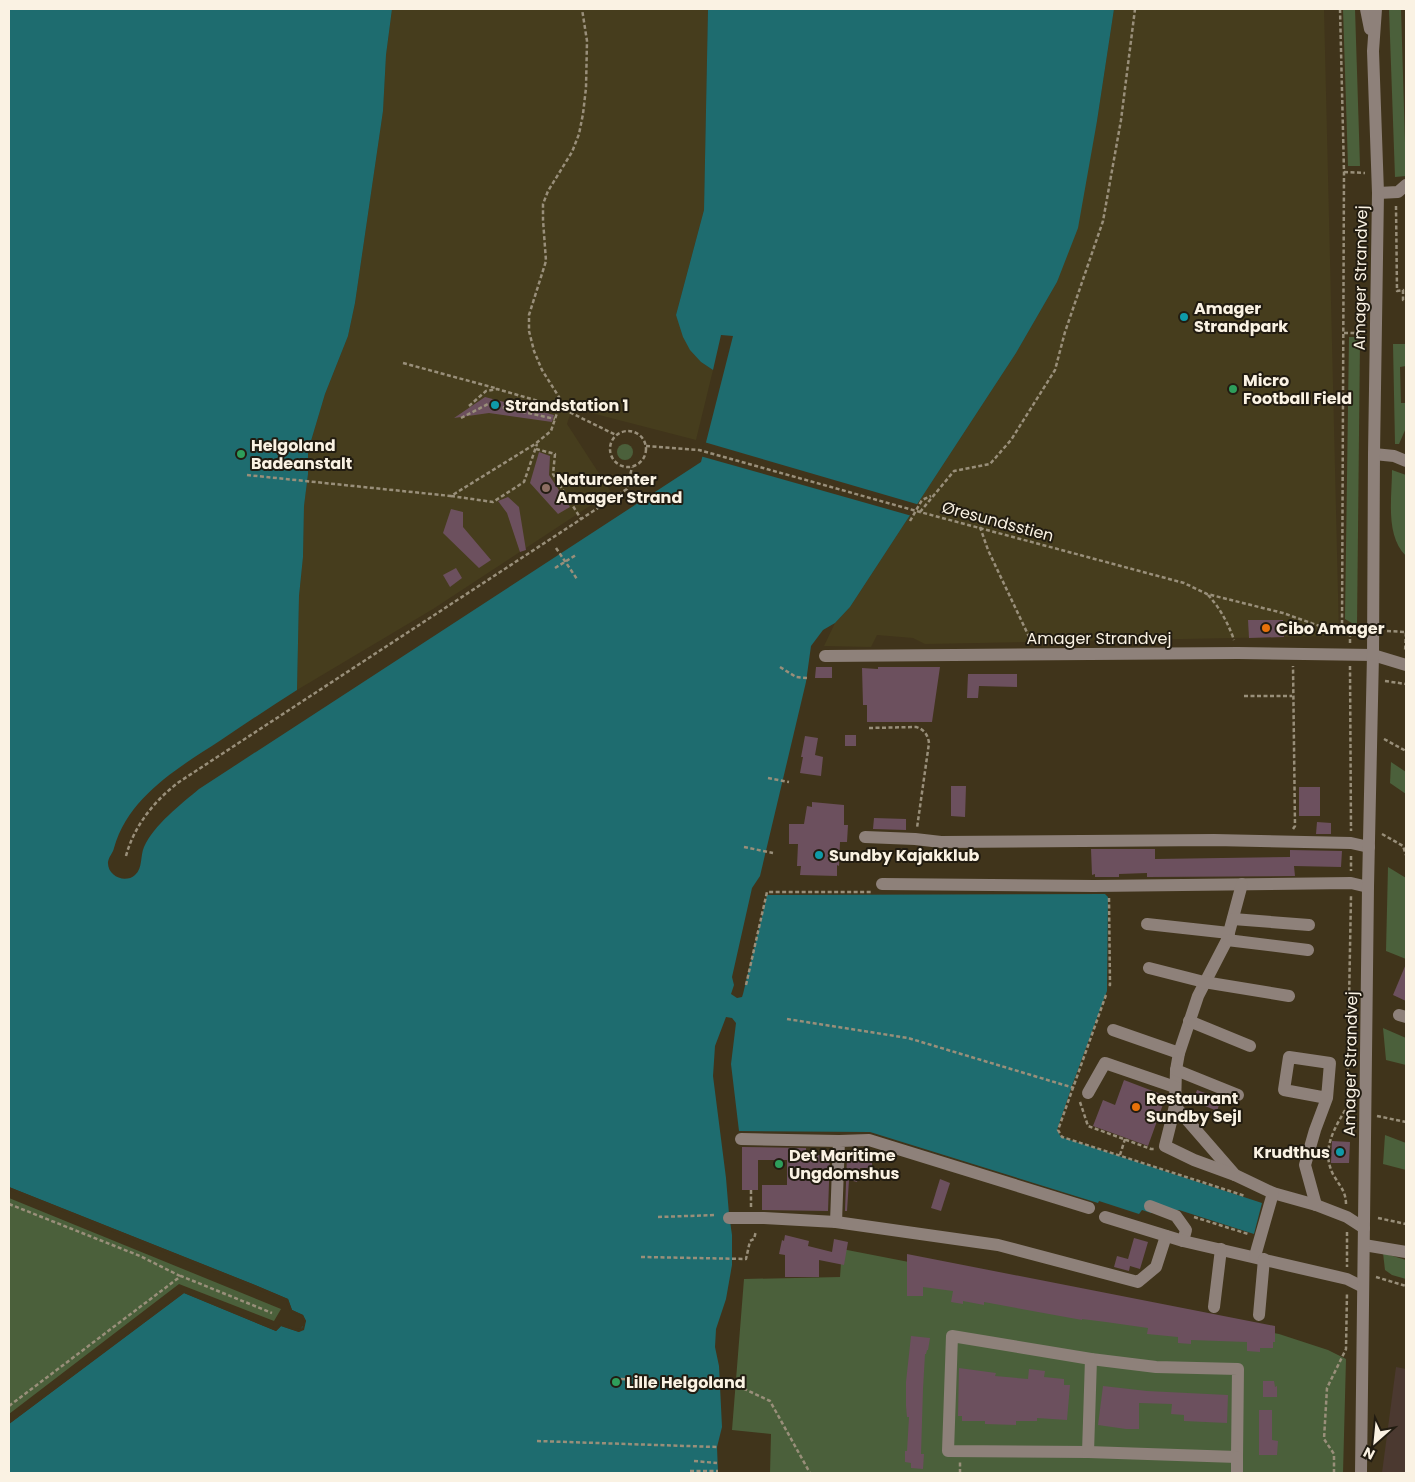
<svg xmlns="http://www.w3.org/2000/svg" width="1415" height="1482" viewBox="0 0 1415 1482" font-family="Poppins,sans-serif">
  <style>
    .industrial { fill: #4b3930 }
    .green { fill: #4b603b }
    .sand { fill: #463d1d }
    .water { fill: #1e6c6f }
    .pier { fill: #40341b }
    .building { fill: #6c505e }
    .lines { fill: none; stroke-linecap: round; stroke-linejoin: round }
    .path { stroke: #998f7a; stroke-width: 2.5; stroke-dasharray: 4 2.5; stroke-linecap: butt }
    .minor { stroke: #8e817a; stroke-width: 12 }
    .culture-dot { fill: #0f9aa8; stroke: #221c11; stroke-width: 2 }
    .leisure-dot { fill: #2e9e5b; stroke: #221c11; stroke-width: 2 }
    .education-dot { fill: #8d6e63; stroke: #221c11; stroke-width: 2 }
    .food-dot { fill: #e8710a; stroke: #221c11; stroke-width: 2 }
    .labels { text-anchor: middle; stroke-width: 4; stroke-linejoin: round; paint-order: stroke }
    .street-label { font-size: 16px; fill: #faf2e3; stroke: #221c11 }
    .poi-label { font-size: 16px; font-weight: bold; fill: #faf2e3; stroke: #221c11; text-anchor: start }
  </style>
  <rect width="100%" height="100%" fill="#40341b"/>
  <polygon class="industrial" points="1396,1367 1406,1369 1406,1473 1382,1473"/>
  <g class="green">
    <polygon points="1343,9 1355,9 1360,166 1348,166"/>
    <polygon points="1389,9 1401,9 1406,176 1395,177"/>
    <polygon points="1349,337 1360,337 1357,626 1345,619"/>
    <polygon points="1406,344 1406,366 1400,367 1401,403 1406,403 1406,428 1399,444 1395,444 1393,344"/>
    <circle cx="625" cy="452" r="8"/>
    <path d="M1392,470L1406,475V556C1385,535 1392,498 1392,470Z"/>
    <polygon points="1391,762 1406,772 1406,794 1390,783"/>
    <polygon points="1388,867 1406,878 1406,959 1386,951"/>
    <polygon points="1383,1028 1406,1038 1406,1065 1386,1060"/>
    <polygon points="1385,1135 1406,1143 1406,1170 1383,1164"/>
    <polygon points="9,1198 281,1309 274,1321 179,1284 9,1414"/>
    <polygon points="842,1249 1279,1334 1328,1350 1346,1359 1343,1473 770,1473 771,1434 732,1430 744,1279 840,1277"/>
    <polygon points="1383,1253 1406,1260 1406,1279 1392,1275 1385,1270"/>
  </g>
  <g class="sand">
    <polygon points="392,9 708,9 704,210 676,315 701,362 713,370 696,440 572,408 567,424 611,492 433,609 297,690 299,596 303,557 304,505 308,474 308,451 325,394 348,336 355,303 383,111 386,55"/>
    <polygon points="1114,9 1324,9 1339,636 925,644 913,638 877,635 871,647 824,646 835,623 850,607 1016,353 1057,282 1097,121"/>
  </g>
  <path class="water" d="M9,9H392L386,55L383,111L355,303L348,336L325,394L308,451V474L304,506L303,557L299,596L297,690C272,706 246,723 221,740C178,768 129,796 114,848C113,853 109,856 108,862C107,876 125,884 135,875C143,868 140,856 144,847C154,825 181,804 199,789L701,462L733,336L721,335L713,370L701,362L690,350L683,337L676,315L704,210L708,9H1114L1097,121L1078,228L1057,282L1016,353L850,607L835,623L823,630L811,646L806,682L760,876L752,888L732,977L734,985L731,994L737,998L742,997L743,994L767,895L1105,894L1108,897L1107,991L1073,1083L1057,1130L1061,1137L1262,1203L1254,1234L1179,1210L1151,1213L1142,1210L1139,1214L1099,1201L1098,1203L870,1132L739,1131L731,1064L736,1023L732,1018L726,1017L715,1046L713,1076L726,1178L729,1214L732,1235V1265L726,1299L716,1329L715,1347L719,1366L722,1427L717,1447L718,1473H9V1424L184,1293L276,1331L281,1326L299,1332L306,1321L303,1315L292,1310L288,1299L255,1285L9,1187Z"/>
  <g class="pier">
    <polygon points="704,442 920,505 912,516 700,456"/>
    <polygon points="9,1187 255,1285 288,1299 292,1310 303,1315 306,1321 304,1330 299,1332 281,1326 276,1331 184,1293 9,1424 9,1421 183,1291 276,1328 281,1324 299,1329 302,1328 304,1322 301,1317 290,1311 286,1301 9,1190"/>
  </g>
  <g class="building">
    <polygon points="485,397 554,415 552,422 489,413 454,418"/>
    <polygon points="539,452 550,456 549,475 570,507 558,514 530,483"/>
    <polygon points="508,497 519,507 526,550 520,552 507,513 498,501"/>
    <polygon points="451,509 463,512 463,527 491,560 479,568 443,533"/>
    <polygon points="456,568 462,578 450,587 443,575"/>
    <polygon points="1248,620 1283,620 1284,637 1249,638"/>
    <polygon points="816,667 832,667 832,678 815,678"/>
    <polygon points="878,667 940,667 932,722 867,722 867,705 863,705 862,668 878,669"/>
    <polygon points="968,674 1017,674 1017,687 979,686 978,698 967,698"/>
    <rect x="845" y="735" width="11" height="11"/>
    <polygon points="805,736 818,738 815,755 823,757 821,776 800,773 803,757 801,757"/>
    <polygon points="951,786 966,786 965,817 951,816"/>
    <rect x="1299" y="787" width="21" height="29"/>
    <polygon points="812,802 844,805 844,825 848,825 847,842 840,842 839,866 837,865 837,876 800,875 801,866 797,866 798,844 789,844 789,824 804,824 807,806 812,807"/>
    <polygon points="874,818 906,819 906,830 873,829"/>
    <polygon points="1317,822 1331,823 1331,834 1316,834"/>
    <polygon points="1091,849 1155,849 1155,859 1290,857 1290,850 1342,851 1341,867 1294,866 1295,876 1147,877 1147,873 1119,874 1119,877 1095,877 1095,874 1092,875"/>
    <polygon points="1406,964 1406,1001 1393,995"/>
    <polygon points="1124,1080 1166,1096 1148,1146 1093,1126 1103,1100 1115,1105"/>
    <polygon points="1197,1090 1221,1099 1217,1111 1193,1101"/>
    <polygon points="1332,1141 1350,1142 1349,1163 1331,1163"/>
    <polygon points="742,1147 806,1148 806,1155 830,1155 828,1211 762,1210 762,1185 787,1185 787,1160 758,1160 758,1190 742,1190"/>
    <polygon points="849,1154 872,1155 872,1168 860,1168 857,1182 849,1180 847,1211 845,1211 847,1155"/>
    <polygon points="940,1179 950,1183 941,1211 931,1208"/>
    <polygon points="785,1235 809,1241 808,1246 832,1252 834,1239 848,1242 844,1265 819,1260 819,1277 785,1277 785,1255 779,1254 782,1240 784,1241"/>
    <polygon points="1134,1238 1148,1242 1140,1269 1130,1266 1129,1271 1114,1267 1117,1256 1128,1259"/>
    <polygon points="907,1254 1275,1326 1275,1342 1273,1342 1273,1348 1260,1348 1260,1352 1247,1351 1247,1342 1191,1340 1191,1344 1178,1343 1178,1337 1147,1334 1148,1328 1106,1322 1082,1319 1082,1320 984,1302 984,1305 963,1301 963,1304 951,1302 953,1291 923,1287 923,1296 907,1296"/>
    <polygon points="911,1336 930,1338 928,1350 927,1350 926,1354 925,1354 923,1389 921,1454 924,1454 923,1469 911,1468 911,1463 905,1462 905,1451 907,1451 909,1417 907,1417 906,1406 906,1382"/>
    <polygon points="959,1368 996,1373 995,1376 1028,1379 1029,1369 1045,1371 1044,1377 1064,1379 1064,1385 1070,1385 1067,1420 1037,1418 1037,1421 1016,1421 1016,1425 985,1424 985,1421 962,1421 962,1416 958,1416"/>
    <polygon points="1263,1381 1274,1381 1275,1387 1277,1386 1277,1397 1263,1397"/>
    <polygon points="1103,1386 1147,1391 1228,1395 1227,1423 1184,1421 1184,1415 1171,1414 1172,1404 1139,1403 1139,1429 1126,1429 1098,1425"/>
    <polygon points="1259,1410 1272,1410 1272,1440 1278,1441 1277,1455 1259,1455"/>
  </g>
  <g class="lines">
    <g class="path">
      <polyline points="1340,9 1344,172 1342,629"/>
      <polyline points="1344,172 1365,173"/>
      <polyline points="1396,206 1397,291 1403,290 1403,300 1406,300"/>
      <polyline points="1344,333 1362,333"/>
      <polyline points="403,363 495,388"/>
      <polyline points="469,406 486,391 497,389 559,407 616,435"/>
      <polyline points="461,418 488,404 555,419"/>
      <circle cx="628" cy="449" r="18"/>
      <polyline points="646,446 699,450 920,512 1184,583 1207,594 1283,613 1328,629 1361,630"/>
      <polyline points="536,449 555,454 553,474 581,519"/>
      <polyline points="247,475 451,496 535,444 551,431 559,407 559,397 542,370 534,351 529,331 529,315 546,261 543,220 543,204 548,191 572,152 579,134 583,114 586,88 587,41 582,9"/>
      <polyline points="451,496 493,502 524,482 537,444"/>
      <polyline points="920,512 954,471 990,464 1011,440 1055,370 1065,332 1103,221 1121,120 1135,9"/>
      <polyline points="910,521 922,500 931,496"/>
      <polyline points="980,527 988,550 1032,643"/>
      <polyline points="556,548 577,579"/>
      <polyline points="555,568 576,555"/>
      <path d="M1208,595C1220,608 1228,623 1234,640"/>
      <polyline points="1387,631 1406,632 1405,652"/>
      <polyline points="1350,643 1350,630"/>
      <polyline points="1350,666 1351,831"/>
      <polyline points="780,667 796,677 807,678"/>
      <polyline points="1385,681 1406,684"/>
      <polyline points="1244,696 1292,696"/>
      <path d="M869,728L916,727C924,729 928,735 929,743L917,828"/>
      <polyline points="1384,739 1406,751"/>
      <polyline points="768,778 789,782"/>
      <polyline points="1293,829 1295,826 1293,666"/>
      <polyline points="1382,834 1403,846 1406,855"/>
      <polyline points="744,847 773,853"/>
      <path d="M126,856C134,826 154,801 179,782L627,489L632,467"/>
      <polyline points="1351,856 1351,871"/>
      <polyline points="1109,984 1110,985 1109,898"/>
      <polyline points="746,985 767,892 873,892"/>
      <polyline points="1106,995 1058,1130 1062,1137 1245,1196"/>
      <polyline points="787,1019 908,1038 1074,1088"/>
      <polyline points="1080,1102 1088,1126 1151,1149 1154,1149"/>
      <polyline points="1377,1116 1406,1122"/>
      <polyline points="1120,1155 1125,1139"/>
      <polyline points="751,1190 751,1207"/>
      <polyline points="9,1204 140,1256 180,1276"/>
      <path d="M1346,1204C1346,1192 1340,1186 1334,1176C1320,1151 1334,1129 1347,1107L1351,896"/>
      <polyline points="658,1217 716,1215"/>
      <polyline points="1194,1217 1248,1234"/>
      <polyline points="1378,1218 1406,1224"/>
      <polyline points="1347,1232 1347,1267"/>
      <polyline points="641,1257 746,1259 750,1241 754,1239 756,1231"/>
      <polyline points="1376,1277 1406,1286"/>
      <polyline points="621,1379 720,1383 736,1385 770,1401 810,1473"/>
      <polyline points="9,1406 181,1276 272,1313"/>
      <polyline points="537,1441 717,1447"/>
      <polyline points="694,1461 717,1463"/>
      <polyline points="690,1471 718,1471"/>
      <polyline points="960,1473 960,1462"/>
      <polyline points="1334,1473 1334,1454 1324,1439 1327,1388 1346,1349 1347,1292"/>
    </g>
    <g class="minor">
      <polyline points="1366,9 1370,29"/>
      <polyline points="1378,193 1398,192 1406,185"/>
      <polyline points="1374,454 1394,456 1406,461"/>
      <polyline points="825,656 1238,653 1373,655 1406,665"/>
      <polyline points="865,837 915,839 941,842 1214,840 1351,843 1369,847"/>
      <polyline points="882,884 1094,886 1351,883 1368,887"/>
      <polyline points="1242,884 1227,940 1198,996 1179,1053 1176,1070 1175,1106 1235,1175 1273,1193 1316,1205 1347,1217 1364,1228"/>
      <polyline points="1233,919 1309,925"/>
      <polyline points="1147,924 1229,933"/>
      <polyline points="1227,940 1308,950"/>
      <polyline points="1149,968 1204,982 1289,996"/>
      <polyline points="1399,1015 1406,1017"/>
      <polyline points="1189,1021 1250,1046"/>
      <polyline points="1113,1030 1179,1053"/>
      <polyline points="1176,1070 1238,1095"/>
      <polyline points="1088,1093 1105,1063 1175,1087"/>
      <polyline points="1175,1106 1165,1146 1194,1160 1235,1175"/>
      <polyline points="741,1139 839,1141"/>
      <polyline points="1316,1205 1305,1165 1315,1130 1327,1098 1330,1063 1289,1057 1284,1090 1327,1098"/>
      <polyline points="1150,1206 1176,1216 1186,1230 1183,1241"/>
      <polyline points="1105,1217 1183,1241 1347,1279 1363,1287"/>
      <polyline points="729,1218 764,1218 836,1222 998,1245 1138,1282 1156,1267 1166,1236"/>
      <polyline points="836,1222 839,1141 869,1140 1089,1208"/>
      <polyline points="1364,1245 1406,1252"/>
      <polyline points="1255,1256 1273,1193"/>
      <polyline points="1214,1307 1221,1249"/>
      <polyline points="1259,1315 1264,1259"/>
      <polygon points="952,1336 1091,1359 1156,1367 1238,1369 1237,1457 1088,1452 948,1451"/>
      <polyline points="1088,1452 1091,1359"/>
      <polyline points="1237,1457 1237,1473"/>
      <polyline points="1361,1473 1368,887 1373,655 1374,454 1378,193 1373,51 1376,9"/>
    </g>
  </g>
  <g class="culture-dot">
    <circle cx="1184" cy="317" r="5"/>
    <circle cx="495" cy="405" r="5"/>
    <circle cx="819" cy="855" r="5"/>
    <circle cx="1340" cy="1152" r="5"/>
  </g>
  <g class="leisure-dot">
    <circle cx="1233" cy="389" r="5"/>
    <circle cx="241" cy="454" r="5"/>
    <circle cx="779" cy="1164" r="5"/>
    <circle cx="616" cy="1382" r="5"/>
  </g>
  <circle class="education-dot" cx="546" cy="488" r="5"/>
  <g class="food-dot">
    <circle cx="1266" cy="628" r="5"/>
    <circle cx="1136" cy="1107" r="5"/>
  </g>
  <g class="labels">
    <g class="street-label">
      <text transform="translate(1360 278) rotate(-89)" y="6">Amager Strandvej</text>
      <text transform="translate(998 521) rotate(15)" y="6">Øresundsstien</text>
      <text x="1099" y="644">Amager Strandvej</text>
      <text transform="translate(1350 1064) rotate(-89)" y="6">Amager Strandvej</text>
    </g>
    <g class="poi-label">
      <text x="1194" y="314">Amager<tspan x="1194" dy="18">Strandpark</tspan></text>
      <text x="1243" y="386">Micro<tspan x="1243" dy="18">Football Field</tspan></text>
      <text x="505" y="411">Strandstation 1</text>
      <text x="251" y="451">Helgoland<tspan x="251" dy="18">Badeanstalt</tspan></text>
      <text x="556" y="485">Naturcenter<tspan x="556" dy="18">Amager Strand</tspan></text>
      <text x="1276" y="634">Cibo Amager</text>
      <text x="829" y="861">Sundby Kajakklub</text>
      <text x="1146" y="1104">Restaurant<tspan x="1146" dy="18">Sundby Sejl</tspan></text>
      <text x="1330" y="1158" text-anchor="end">Krudthus</text>
      <text x="789" y="1161">Det Maritime<tspan x="789" dy="18">Ungdomshus</tspan></text>
      <text x="626" y="1388">Lille Helgoland</text>
    </g>
  </g>
  <rect width="1415" height="1482" fill="none" stroke="#faf2e3" stroke-width="20"/>
  <g transform="translate(1375 1442) rotate(207)" stroke="#221c11" stroke-width="4" paint-order="stroke">
  <path d="M0-4L9 19L0 12L-9 19Z" fill="#faf2e3"/>
  <text y="-8" font-size="14" font-weight="bold" text-anchor="middle" fill="#faf2e3">N</text>
  </g>
</svg>
